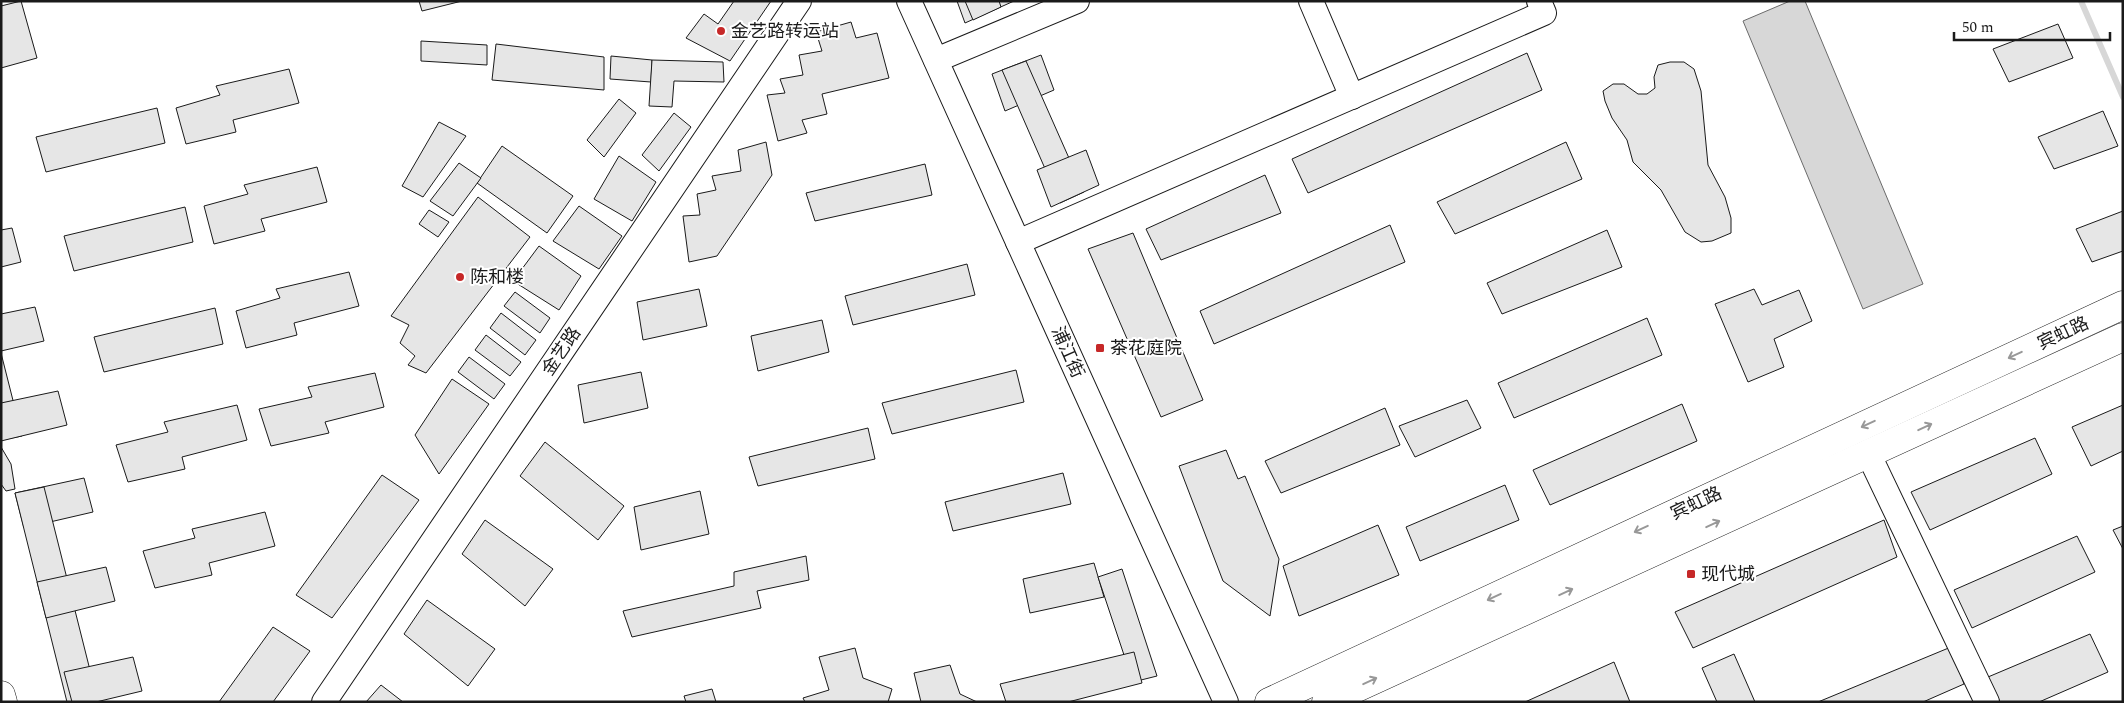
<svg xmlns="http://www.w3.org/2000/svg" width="2124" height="703" viewBox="0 0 2124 703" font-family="Spectral,'Noto Sans SC',serif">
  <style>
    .water { fill: #d7d7d7; stroke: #6a6a6a }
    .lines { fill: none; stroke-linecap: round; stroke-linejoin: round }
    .stream { stroke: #d7d7d7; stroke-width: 6 }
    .building { fill: #e6e6e6; stroke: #1a1a1a }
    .minor-casing { stroke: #1a1a1a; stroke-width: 26 }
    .major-casing { stroke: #1a1a1a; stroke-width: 29 }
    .minor { stroke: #fff; stroke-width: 24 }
    .major { stroke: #fff; stroke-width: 28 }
    .oneway { stroke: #989898 }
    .poi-dot { fill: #c62828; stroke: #fff; stroke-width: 2 }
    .labels { text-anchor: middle; stroke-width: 4; stroke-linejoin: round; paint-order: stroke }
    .poi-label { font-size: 18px; fill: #1a1a1a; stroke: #fff; text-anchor: start }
    .street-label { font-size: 18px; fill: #1a1a1a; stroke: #fff }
  </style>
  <rect width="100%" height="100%" fill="#fff"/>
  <polygon class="water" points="1790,1 1805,1 1923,284 1863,309 1743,21"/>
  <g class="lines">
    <polyline class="stream" points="2081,1 2123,97"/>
  </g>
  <g class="building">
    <polygon points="21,1 37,58 1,68 1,6"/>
    <polygon points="419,1 462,1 422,11"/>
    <polygon points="734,1 771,1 730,61 686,38 704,14 718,24"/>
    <polygon points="957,1 1014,1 965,23"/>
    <polygon points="965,1 999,1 1001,7 973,20"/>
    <polygon points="851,22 856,38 877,33 889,78 822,94 827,114 802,120 807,133 778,141 767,95 785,93 780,79 803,75 799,55 822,51 816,32"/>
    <polygon points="2058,24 2073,58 2009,82 1993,49"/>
    <polygon points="421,41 487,45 487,65 421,61"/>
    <polygon points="496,44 604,57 604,90 492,80"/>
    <polygon points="1527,53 1542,90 1308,193 1292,159"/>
    <polygon points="1041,55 1054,90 1005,111 992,74"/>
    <polygon points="611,56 652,60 651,82 610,79"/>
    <polygon points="652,60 723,62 724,82 674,81 672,107 649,106"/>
    <polygon points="1026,61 1084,192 1060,203 1002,70"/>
    <polygon points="1670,62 1684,62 1694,69 1701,91 1708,165 1725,197 1731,218 1731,233 1712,241 1701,242 1685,232 1661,190 1633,162 1627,140 1612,118 1605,101 1603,91 1613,84 1624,84 1638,94 1647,94 1655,88 1654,77 1658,65"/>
    <polygon points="289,69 299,103 233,120 236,132 186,144 176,108 220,95 216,86"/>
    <polygon points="619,99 636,113 604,157 587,140"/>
    <polygon points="157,108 165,143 46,172 36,137"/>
    <polygon points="2103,111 2118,146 2054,169 2038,137"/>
    <polygon points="674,113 691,127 659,171 642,155"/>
    <polygon points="439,122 466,136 423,197 402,186"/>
    <polygon points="766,142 772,175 717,256 689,262 683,216 700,215 697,194 716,190 712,176 741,171 738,150"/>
    <polygon points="1566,142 1582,179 1455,234 1437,202"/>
    <polygon points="502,146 573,196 547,233 477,183"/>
    <polygon points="1086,150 1099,185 1051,207 1037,170"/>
    <polygon points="619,156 656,182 632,221 594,199"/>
    <polygon points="459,163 481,178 453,216 430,201"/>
    <polygon points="925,164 932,195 815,221 806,193"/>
    <polygon points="317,167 327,202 261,219 265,231 214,244 204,206 248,194 244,185"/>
    <polygon points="1265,175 1281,213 1161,260 1146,229"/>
    <polygon points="478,197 530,237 426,373 408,365 415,356 400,343 409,325 391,316"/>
    <polygon points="579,206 622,236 599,269 553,241"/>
    <polygon points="185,207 193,242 74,271 64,236"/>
    <polygon points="429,210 449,222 438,237 419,224"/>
    <polygon points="2123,211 2123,251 2092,262 2076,229"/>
    <polygon points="1390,225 1405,262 1214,344 1200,311"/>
    <polygon points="12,228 21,262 1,267 1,230"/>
    <polygon points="1607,230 1622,267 1502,314 1487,283"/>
    <polygon points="1133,233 1203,400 1161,417 1088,249"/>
    <polygon points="539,246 581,276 559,310 513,281"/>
    <polygon points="967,264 975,295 853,325 845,296"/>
    <polygon points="349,272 359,306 294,323 297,335 246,348 236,311 280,298 276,289"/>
    <polygon points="699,289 707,326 643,340 637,302"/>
    <polygon points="1754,289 1762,305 1799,290 1812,321 1774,339 1784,367 1748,382 1715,304"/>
    <polygon points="515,292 550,318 540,333 504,306"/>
    <polygon points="35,307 44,341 1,351 1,314"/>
    <polygon points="215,308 223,344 104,372 94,337"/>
    <polygon points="501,313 536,340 525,355 490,328"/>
    <polygon points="1647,318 1662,355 1514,418 1498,383"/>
    <polygon points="822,320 829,352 758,371 751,336"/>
    <polygon points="486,335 521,362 510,376 475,350"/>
    <polygon points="1,353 22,436 1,440"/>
    <polygon points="469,357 505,384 494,399 458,372"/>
    <polygon points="1016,370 1024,402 892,434 882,403"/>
    <polygon points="641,372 648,408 584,423 578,385"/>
    <polygon points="375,373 384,407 325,422 329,433 271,446 259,409 312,397 308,387"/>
    <polygon points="452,379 489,404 439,474 415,435"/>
    <polygon points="58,391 67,425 1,441 1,403"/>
    <polygon points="1467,400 1481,428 1415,457 1399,426"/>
    <polygon points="1682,404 1697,441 1550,505 1533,470"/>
    <polygon points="237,405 247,440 182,457 185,469 128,482 116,445 168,432 164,422"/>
    <polygon points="2123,405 2123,451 2091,466 2072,427"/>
    <polygon points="1385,408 1400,445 1281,493 1265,461"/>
    <polygon points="868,428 875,459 758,486 749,457"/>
    <polygon points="2035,438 2052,474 1930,530 1911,492"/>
    <polygon points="545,442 624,506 598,540 520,476"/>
    <polygon points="1,447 11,464 15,489 6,491 1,484"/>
    <polygon points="1226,450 1238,479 1245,476 1279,559 1270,616 1223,581 1179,466"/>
    <polygon points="1063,473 1071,504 953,531 945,502"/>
    <polygon points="382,475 419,500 332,618 296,595"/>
    <polygon points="84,478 93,512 24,528 15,493"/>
    <polygon points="1505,485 1519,520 1420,561 1406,527"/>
    <polygon points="44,487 98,702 67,702 15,493"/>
    <polygon points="700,491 709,534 641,550 634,507"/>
    <polygon points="265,512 275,546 209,563 212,575 155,588 143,551 195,538 192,529"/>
    <polygon points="485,520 553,569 525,606 462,554"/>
    <polygon points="1884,520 1897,557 1693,648 1675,612"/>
    <polygon points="1378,525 1399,575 1299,616 1283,566"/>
    <polygon points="2123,526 2123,549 2113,530"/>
    <polygon points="2077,536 2095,572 1972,628 1954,590"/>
    <polygon points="806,556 809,580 757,591 761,608 632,637 623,611 734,586 734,572"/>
    <polygon points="1094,563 1104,597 1030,613 1023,579"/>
    <polygon points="106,567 115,601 46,618 37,582"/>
    <polygon points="1122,569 1157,676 1133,682 1098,577"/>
    <polygon points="427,600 495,649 468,686 404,634"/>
    <polygon points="273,627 310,651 273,702 219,702"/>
    <polygon points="2090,634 2108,672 2039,702 2000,702 1988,677"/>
    <polygon points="1951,647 1964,684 1923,702 1818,702"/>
    <polygon points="855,648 863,678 892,689 888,702 805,702 803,698 829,690 819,657"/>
    <polygon points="1134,652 1142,683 1068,702 1006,702 1000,684"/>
    <polygon points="1734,654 1755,702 1717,702 1702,668"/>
    <polygon points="133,657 142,691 96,702 72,702 64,672"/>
    <polygon points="1614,662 1630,702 1525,702"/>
    <polygon points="950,665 960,694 977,702 921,702 914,673"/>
    <polygon points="381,685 403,702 366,702"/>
    <polygon points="712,689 716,702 686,702 684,696"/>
  </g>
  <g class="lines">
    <g class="minor-casing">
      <g id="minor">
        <polyline points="909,1 1226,702"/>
        <polyline points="1311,1 1352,97"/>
        <polyline points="936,60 1077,1"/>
        <polyline points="1018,242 1544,13 1539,1"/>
        <polyline points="1868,453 1987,702"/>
        <polyline points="324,702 799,1"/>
      </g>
    </g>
    <g class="major-casing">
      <g id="major">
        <polyline points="1,695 3,702"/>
        <polyline points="1269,702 2123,305"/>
        <polyline points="1326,702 2123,337"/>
      </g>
    </g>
    <use href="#minor" class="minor"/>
    <use href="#major" class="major"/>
  </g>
  <defs><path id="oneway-shaft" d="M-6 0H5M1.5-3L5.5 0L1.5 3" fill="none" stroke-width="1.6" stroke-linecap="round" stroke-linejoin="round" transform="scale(1.25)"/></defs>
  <g class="oneway">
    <use href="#oneway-shaft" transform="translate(2015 355) rotate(155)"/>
    <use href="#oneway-shaft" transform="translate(1868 424) rotate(155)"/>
    <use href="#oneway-shaft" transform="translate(1925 427) rotate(-25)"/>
    <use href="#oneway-shaft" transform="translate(1713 524) rotate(-25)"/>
    <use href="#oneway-shaft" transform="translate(1641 529) rotate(155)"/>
    <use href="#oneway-shaft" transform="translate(1566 592) rotate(-25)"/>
    <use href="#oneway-shaft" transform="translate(1494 597) rotate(155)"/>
    <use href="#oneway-shaft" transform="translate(1370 681) rotate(-25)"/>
  </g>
  <g class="poi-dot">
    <circle cx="721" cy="31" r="5"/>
    <circle cx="460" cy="277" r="5"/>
    <rect x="1095" y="343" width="10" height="10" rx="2.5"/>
    <rect x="1686" y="569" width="10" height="10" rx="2.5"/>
  </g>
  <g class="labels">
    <g class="poi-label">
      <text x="731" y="37">金艺路转运站</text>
      <text x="470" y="283">陈和楼</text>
      <text x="1110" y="354">茶花庭院</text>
      <text x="1701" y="580">现代城</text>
    </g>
    <g class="street-label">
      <text transform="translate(2063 333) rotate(-25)" y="6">宾虹路</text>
      <text transform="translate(561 351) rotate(-56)" y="6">金艺路</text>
      <text transform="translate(1068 352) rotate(66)" y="6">浦江街</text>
      <text transform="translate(1696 503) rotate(-25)" y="6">宾虹路</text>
    </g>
  </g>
  <rect width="2124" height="703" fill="none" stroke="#1a1a1a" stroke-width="5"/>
  <path d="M1954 32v8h156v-8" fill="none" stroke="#1a1a1a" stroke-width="2.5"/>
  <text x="1962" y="32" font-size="15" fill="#1a1a1a" stroke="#ffffff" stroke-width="4" paint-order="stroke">50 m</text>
</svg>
